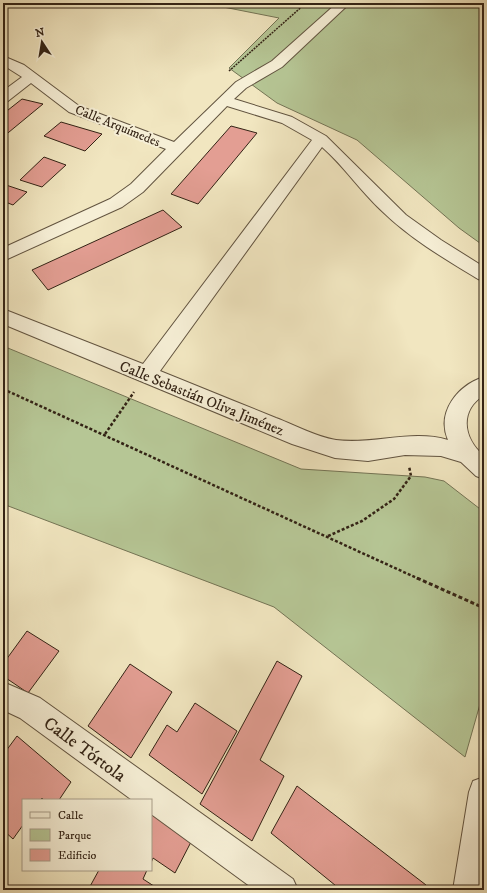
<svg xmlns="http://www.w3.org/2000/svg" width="487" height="893" viewBox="0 0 487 893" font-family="'IM FELL DW Pica',serif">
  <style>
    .green { fill: #b6c695; stroke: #747455 }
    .building { fill: #e39e93; stroke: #332315 }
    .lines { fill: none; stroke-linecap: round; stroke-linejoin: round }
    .minor-casing { stroke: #625440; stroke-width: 2 }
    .path-far2 { stroke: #332315; stroke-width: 1.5; stroke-dasharray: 2 1; stroke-linecap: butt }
    .path-far1 { stroke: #332315; stroke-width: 2.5; stroke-dasharray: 3 2; stroke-linecap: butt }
    .path { stroke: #332315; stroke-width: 3; stroke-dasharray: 4 2.5; stroke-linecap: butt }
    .minor { fill: #f6efd6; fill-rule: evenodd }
    .labels { text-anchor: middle; stroke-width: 4; stroke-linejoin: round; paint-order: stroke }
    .far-street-label { font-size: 13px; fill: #332315; stroke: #f6efd6 }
    .street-label { font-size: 15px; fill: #332315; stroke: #f6efd6 }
    .near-street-label { font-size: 18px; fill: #332315; stroke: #f6efd6 }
  </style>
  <rect width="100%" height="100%" fill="#f1e6c0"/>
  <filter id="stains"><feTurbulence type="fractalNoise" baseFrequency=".005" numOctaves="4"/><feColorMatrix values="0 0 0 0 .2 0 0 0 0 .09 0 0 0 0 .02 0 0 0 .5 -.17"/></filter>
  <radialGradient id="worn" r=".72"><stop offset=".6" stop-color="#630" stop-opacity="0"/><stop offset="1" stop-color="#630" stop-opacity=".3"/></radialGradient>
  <g class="green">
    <polygon points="203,3 484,3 484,246 459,228 357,140 277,103 229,68 279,18"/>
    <polygon points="3,346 301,469 425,477 444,481 484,512 484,690 465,757 274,607 3,504"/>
  </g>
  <g class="building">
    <polygon points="22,99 43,104 3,137 3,114"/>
    <polygon points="61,122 102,134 85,151 44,136"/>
    <polygon points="231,126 257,133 198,204 171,194"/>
    <polygon points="44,157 66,165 42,187 20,180"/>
    <polygon points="3,184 27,192 13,205 3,201"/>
    <polygon points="163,210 182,227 48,290 32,270"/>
    <polygon points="27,631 59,651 28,693 3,676 3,664"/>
    <polygon points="277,661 302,676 260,760 284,776 252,841 200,804"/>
    <polygon points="130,664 172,692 131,758 88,726"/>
    <polygon points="195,703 237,731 202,794 149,755 167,725 177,732"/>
    <polygon points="17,736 71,782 59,800 44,800 42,798 40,800 23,800 23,825 13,839 3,830 3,755"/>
    <polygon points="297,786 426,885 424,890 341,890 271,833"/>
    <polygon points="151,813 191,842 175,873 153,858 151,863"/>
    <polygon points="99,870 147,870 143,879 160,890 88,890"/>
  </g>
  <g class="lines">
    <g class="minor-casing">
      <g id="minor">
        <path d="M337,3H350L282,67L246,88L234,99L292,117L326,136L406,215L441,240L484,267V281L478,279C445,259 411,239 383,212C361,192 344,166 322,147L160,371C199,387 237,402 276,418C295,425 316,437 336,440C373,445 412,429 448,440C436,412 458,385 484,377V395C459,411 463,438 484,456V479L476,476L461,462L441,456L405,455L368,461L335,458L292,444L3,324V309L143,364L312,140L282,123L227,106L143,192L122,207L3,261V248L110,199L131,184L166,149L69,112L31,83L8,101L3,102V91L22,77L3,65V56L24,65L79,106L174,142L236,82L272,61Z"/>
        <polygon points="3,682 40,698 293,879 298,890 255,890 151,814 151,800 132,800 20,718 3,710"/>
        <polygon points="484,777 484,890 453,890 469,792 473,781"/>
      </g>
    </g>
    <polyline class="path-far2" points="229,71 306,3"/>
    <g class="path-far1">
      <polyline points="3,389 419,579"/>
      <polyline points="105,434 134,392"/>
      <polyline points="328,536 362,521 394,499 411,476 409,466"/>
    </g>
    <polyline class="path" points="417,578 484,608"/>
    <use href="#minor" class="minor"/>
  </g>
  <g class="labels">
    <g class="far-street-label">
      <text transform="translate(118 125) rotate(22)" y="5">Calle Arquímedes</text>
    </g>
    <g class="street-label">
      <text transform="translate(202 398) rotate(22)" y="5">Calle Sebastián Oliva Jiménez</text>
    </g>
    <g class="near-street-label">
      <text transform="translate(85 749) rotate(36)" y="6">Calle Tórtola</text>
    </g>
  </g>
  <rect width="487" height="893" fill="none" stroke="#f1e6c0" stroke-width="16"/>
  <rect x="4" y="4" width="479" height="885" fill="none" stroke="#332315" stroke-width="2"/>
  <rect x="8" y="8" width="471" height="877" fill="none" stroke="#332315"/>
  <rect x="22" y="799" width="130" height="72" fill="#f6efd6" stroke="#a89d89"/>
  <rect x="30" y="812" width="20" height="6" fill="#f6efd6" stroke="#a89d89"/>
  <text x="58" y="819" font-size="12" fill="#332315">Calle</text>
  <rect x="30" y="829" width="20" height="12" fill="#b6c695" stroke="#a89d89"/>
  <text x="58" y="839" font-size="12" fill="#332315">Parque</text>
  <rect x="30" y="849" width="20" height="12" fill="#e39e93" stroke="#a89d89"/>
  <text x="58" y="859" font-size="12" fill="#332315">Edificio</text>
  <g transform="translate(42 42) rotate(348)" stroke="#f6efd6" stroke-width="3" paint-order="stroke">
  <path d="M0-3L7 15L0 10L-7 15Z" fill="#332315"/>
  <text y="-6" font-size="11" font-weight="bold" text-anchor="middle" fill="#332315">N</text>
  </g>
  <rect width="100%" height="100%" filter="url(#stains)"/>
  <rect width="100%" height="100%" fill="url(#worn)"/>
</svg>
